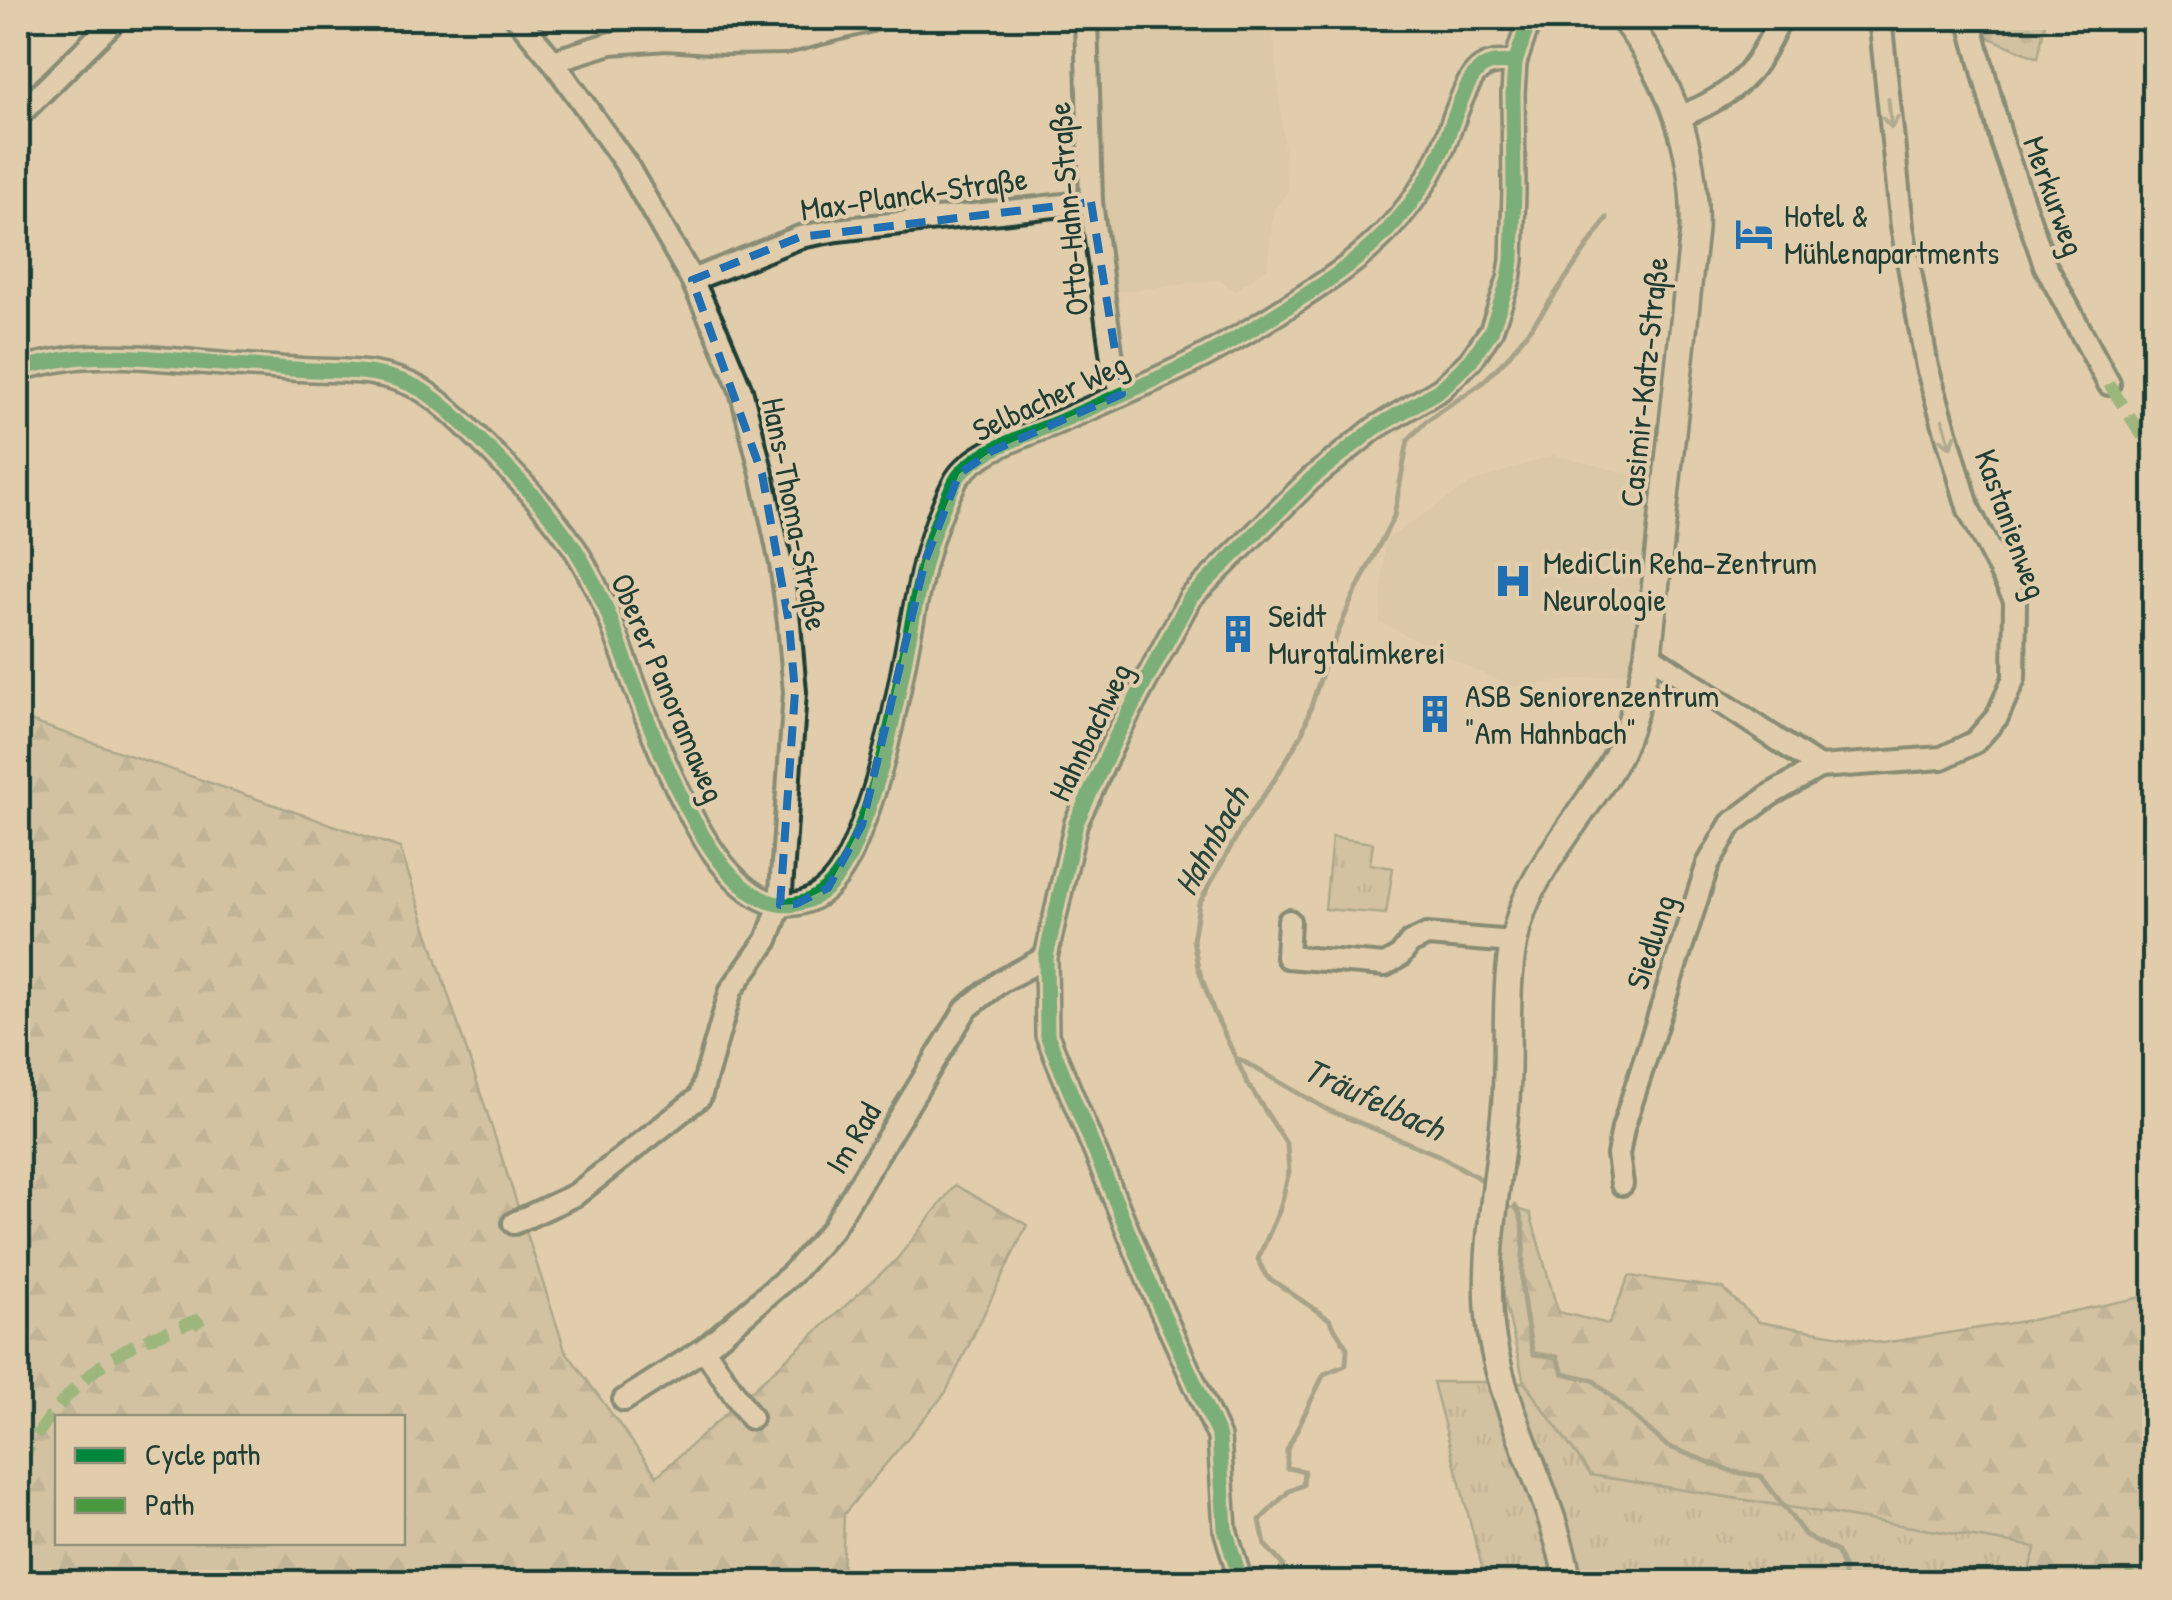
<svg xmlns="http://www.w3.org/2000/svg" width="2172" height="1600" viewBox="0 0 2172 1600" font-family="'Patrick Hand',sans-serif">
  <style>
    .built { fill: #d0c0a0 }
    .grass { fill: url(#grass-tufts); stroke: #6e7865; stroke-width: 2.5 }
    .forest { fill: url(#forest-firs); stroke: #6e7865; stroke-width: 2.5; fill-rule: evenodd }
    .cemetery { fill: url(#cemetery-stones); stroke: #6e7865; stroke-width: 2.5 }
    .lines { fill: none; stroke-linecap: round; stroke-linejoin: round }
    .stream { stroke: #626f5d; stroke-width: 5 }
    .minor-casing { stroke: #1f3d34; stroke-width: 28 }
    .tertiary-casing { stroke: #1f3d34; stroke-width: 32 }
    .minor { stroke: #e1cdab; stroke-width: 20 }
    .tertiary { stroke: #e1cdab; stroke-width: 25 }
    .quiet { stroke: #4a9a42; stroke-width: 12; stroke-dasharray: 25 12; stroke-linecap: butt }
    .cycleway-casing { stroke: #e1cdab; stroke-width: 21 }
    .cycleway { stroke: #00873e; stroke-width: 15 }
    .oneway { stroke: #767e6a }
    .marked { fill: none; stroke: #1f6fb2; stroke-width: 8; stroke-dasharray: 20 12; stroke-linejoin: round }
    .labels { text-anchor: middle; stroke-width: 8; stroke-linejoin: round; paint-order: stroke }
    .street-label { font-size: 32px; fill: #1f3d34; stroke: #e1cdab }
    .poi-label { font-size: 32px; fill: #1f3d34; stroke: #e1cdab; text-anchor: start }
    .water-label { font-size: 35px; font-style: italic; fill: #2a453b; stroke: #e1cdab }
  </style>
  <defs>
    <pattern id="grass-tufts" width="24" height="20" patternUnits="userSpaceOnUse" patternTransform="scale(2.5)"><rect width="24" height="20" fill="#beb396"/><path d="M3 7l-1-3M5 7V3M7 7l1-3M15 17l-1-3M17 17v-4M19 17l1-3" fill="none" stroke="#9a937b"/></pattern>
    <pattern id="forest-firs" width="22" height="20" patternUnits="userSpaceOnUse" patternTransform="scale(2.5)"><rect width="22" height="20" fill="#beb396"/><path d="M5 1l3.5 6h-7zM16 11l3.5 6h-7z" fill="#9a937b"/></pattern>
    <pattern id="cemetery-stones" width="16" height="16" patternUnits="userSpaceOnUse" patternTransform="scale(2.5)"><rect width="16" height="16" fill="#beb396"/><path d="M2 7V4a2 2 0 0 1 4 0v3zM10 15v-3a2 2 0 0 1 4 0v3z" fill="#9a937b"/></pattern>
  </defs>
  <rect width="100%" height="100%" fill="#e1cdab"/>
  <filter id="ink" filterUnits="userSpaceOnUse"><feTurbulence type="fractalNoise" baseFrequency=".01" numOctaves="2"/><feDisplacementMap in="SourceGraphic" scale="20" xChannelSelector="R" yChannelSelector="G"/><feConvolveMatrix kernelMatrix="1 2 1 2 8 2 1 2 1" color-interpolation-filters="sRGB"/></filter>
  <g filter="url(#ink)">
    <g class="built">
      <polygon points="1093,18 1272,18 1288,191 1273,213 1267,268 1235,291 1219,280 1113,293 1099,205"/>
      <polygon points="1553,455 1651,479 1638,663 1628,673 1514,687 1466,666 1380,622 1385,540 1471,483"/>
    </g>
    <g class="grass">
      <polygon points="1332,837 1373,843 1370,864 1393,868 1386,914 1325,909"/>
      <polygon points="1433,1382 1524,1382 1591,1475 2037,1547 2025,1582 1486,1582"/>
    </g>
    <g class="forest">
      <path d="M18,717L400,848L565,1350L657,1476L897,1259L955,1185L1027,1225L946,1392L844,1514L842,1582H18ZM58,1418H402V1542H58Z"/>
      <polygon points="1503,1205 1530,1213 1558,1312 1609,1324 1629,1276 1722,1288 1759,1322 1883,1343 2031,1320 2152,1295 2154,1288 2154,1582 2025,1582 2036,1547 1591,1475 1524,1382 1493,1250"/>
    </g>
    <polygon class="cemetery" points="1981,18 2046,18 2038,58 1985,36"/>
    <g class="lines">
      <g class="stream">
        <polyline points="1239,1059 1328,1110 1438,1155 1488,1183"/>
        <path d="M1515,1206C1531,1228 1520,1259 1522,1284C1523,1308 1528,1331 1533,1354L1557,1357L1563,1373L1593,1380L1667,1446L1734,1472L1761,1476L1805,1535L1837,1552L1844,1570V1582"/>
        <polyline points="1279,1582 1283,1565 1265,1545 1260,1520 1289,1491 1303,1485 1304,1471 1287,1468 1287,1450 1324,1374 1346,1365 1347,1348 1329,1319 1266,1276 1258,1259 1280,1209 1289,1171 1287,1145 1248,1084 1214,1012 1198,967 1193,940 1199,904 1243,825 1275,779 1302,734 1324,667 1351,601 1394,516 1408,440 1426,421 1481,384 1507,358 1542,313 1607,218"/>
      </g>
      <g class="minor-casing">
        <g id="minor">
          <polyline points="1086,18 1091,202 1114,374 1122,394"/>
          <polyline points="1969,18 2002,142 2045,265 2109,384"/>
          <polyline points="553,61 611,43 667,39 724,43 786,42 879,18"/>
          <polyline points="18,116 117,18"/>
          <path d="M1679,117C1737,94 1755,74 1780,18"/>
          <polyline points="692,280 800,237 837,230 1091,202"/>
          <path d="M18,369C40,364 62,358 85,357C134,354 183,361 232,365C259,366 285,369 312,370C350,371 387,370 422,390C447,406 469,429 490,450C524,485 560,521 584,564C591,577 598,591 604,604C633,670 702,921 796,904C815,901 831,887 841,871C853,853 860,830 868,809C896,730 905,646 924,565C931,537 942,506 956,480C974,450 1032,434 1063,420C1102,403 1140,387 1178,369C1229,345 1277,314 1324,283C1375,249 1419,204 1443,148C1451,128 1462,91 1474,75C1485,61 1499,62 1515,63"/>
          <polyline points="1648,654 1819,767 1942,758 1975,742 1997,717 2014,678 2015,600 1969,510 1927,367 1902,226 1880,18"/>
          <polyline points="1289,921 1287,957 1385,965 1400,956 1410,943 1427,935 1513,942"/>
          <polyline points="1622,1184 1618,1155 1623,1128 1708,864 1731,824 1770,795 1819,767"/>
          <polyline points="514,1223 575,1195 700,1097 731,990 767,940 780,905 795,692 789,623 781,564 762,474 741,390 718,335 692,280 626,164 553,61 517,18"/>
          <polyline points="704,1349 751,1418"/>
          <polyline points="624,1400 704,1349 792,1274 832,1229 966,1009 1000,982 1046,957"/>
          <polyline points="1241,1582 1225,1529 1219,1437 1154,1294 1047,1035 1046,957 1076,823 1117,735 1190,598 1311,479 1375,428 1441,389 1471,360 1491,331 1509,279 1512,260 1514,190 1513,93 1515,63 1530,18"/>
        </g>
      </g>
      <g class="tertiary-casing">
        <path id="tertiary" d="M1568,1582C1554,1500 1508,1425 1493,1343C1479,1267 1500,1177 1506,1100C1510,1038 1501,971 1522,911C1542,858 1586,811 1614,762C1632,729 1640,690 1648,654L1694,230C1697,152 1671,79 1623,18"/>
      </g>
      <use href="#minor" class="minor"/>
      <use href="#tertiary" class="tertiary"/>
      <g class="quiet">
        <polyline points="2109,384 2154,454"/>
        <path d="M18,1468C41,1423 73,1383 116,1355C139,1340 170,1331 196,1320L208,1335"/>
        <polyline points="2125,1574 2137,1582"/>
      </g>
      <g class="cycleway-casing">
        <g id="cycleway">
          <path d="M18,369C40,364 62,358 85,357C134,354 183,361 232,365C259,366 285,369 312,370C350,371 387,370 422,390C447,406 469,429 490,450C524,485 560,521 584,564C591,577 598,591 604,604C633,670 702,921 796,904C815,901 831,887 841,871C853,853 860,830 868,809C896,730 905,646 924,565C931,537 942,506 956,480C974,450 1032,434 1063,420C1102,403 1140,387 1178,369C1229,345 1277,314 1324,283C1375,249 1419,204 1443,148C1451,128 1462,91 1474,75C1485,61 1499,62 1515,63"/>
          <polyline points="1241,1582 1225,1529 1219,1437 1154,1294 1047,1035 1046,957 1076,823 1117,735 1190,598 1311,479 1375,428 1441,389 1471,360 1491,331 1509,279 1512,260 1514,190 1513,93 1515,63 1530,18"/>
        </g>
      </g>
      <use href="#cycleway" class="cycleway"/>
    </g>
    <defs><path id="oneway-shaft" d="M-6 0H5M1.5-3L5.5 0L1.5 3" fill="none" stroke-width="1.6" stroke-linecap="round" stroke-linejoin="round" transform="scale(2.5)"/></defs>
    <g class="oneway">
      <use href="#oneway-shaft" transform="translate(1890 114) rotate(84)"/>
      <use href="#oneway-shaft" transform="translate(1947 434) rotate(74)"/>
    </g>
  </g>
  <path d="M0 0H2172V1600H0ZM1091,202L1122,394L992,451L959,474L925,561L862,825L828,888L796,904L780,905L795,692L789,623L762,474L692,280L800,237Z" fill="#e1cdab" fill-opacity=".55" fill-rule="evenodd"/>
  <path class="marked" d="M1091,202L1122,394L992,451L959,474L925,561L862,825L828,888L796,904L780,905L795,692L789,623L762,474L692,280L800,237Z"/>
  <defs>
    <g id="hotel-bare" transform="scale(3)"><path d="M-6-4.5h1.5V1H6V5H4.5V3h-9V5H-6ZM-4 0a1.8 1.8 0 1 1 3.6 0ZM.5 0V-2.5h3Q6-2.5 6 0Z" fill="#1f6fb2" stroke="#e1cdab" stroke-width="2.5" paint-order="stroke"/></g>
    <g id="hospital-bare" transform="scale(3)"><path d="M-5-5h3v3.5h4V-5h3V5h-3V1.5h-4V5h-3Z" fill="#1f6fb2" stroke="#e1cdab" stroke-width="2.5" paint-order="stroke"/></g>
    <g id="building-bare" transform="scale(3)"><path d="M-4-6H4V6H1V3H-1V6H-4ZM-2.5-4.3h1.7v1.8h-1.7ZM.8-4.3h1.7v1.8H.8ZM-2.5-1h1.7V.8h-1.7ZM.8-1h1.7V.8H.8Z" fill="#1f6fb2" stroke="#e1cdab" stroke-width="2.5" paint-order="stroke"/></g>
  </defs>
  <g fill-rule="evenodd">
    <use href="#hotel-bare" x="1754" y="234"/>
    <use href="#hospital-bare" x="1513" y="581"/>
    <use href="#building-bare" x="1238" y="634"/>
    <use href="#building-bare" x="1435" y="714"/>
  </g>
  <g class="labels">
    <g class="street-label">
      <text transform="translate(914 194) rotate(-8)" y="11">Max-Planck-Straße</text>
      <text transform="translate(2054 196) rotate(70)" y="11">Merkurweg</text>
      <text transform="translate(1068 209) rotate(-95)" y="11">Otto-Hahn-Straße</text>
      <text transform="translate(1644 382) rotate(-84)" y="11">Casimir-Katz-Straße</text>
      <text transform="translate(1050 397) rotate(-25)" y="11">Selbacher Weg</text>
      <text transform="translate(795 514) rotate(79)" y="11">Hans-Thoma-Straße</text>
      <text transform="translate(2011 524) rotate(70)" y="11">Kastanienweg</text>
      <text transform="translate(668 688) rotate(67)" y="11">Oberer Panoramaweg</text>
      <text transform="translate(1090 732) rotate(-64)" y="11">Hahnbachweg</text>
      <text transform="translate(1651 942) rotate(-72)" y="11">Siedlung</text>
      <text transform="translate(853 1138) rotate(-59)" y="11">Im Rad</text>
    </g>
    <g class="poi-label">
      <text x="1784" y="227">Hotel &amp;<tspan x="1784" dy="37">Mühlenapartments</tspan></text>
      <text x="1543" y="574">MediClin Reha-Zentrum<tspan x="1543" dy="37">Neurologie</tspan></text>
      <text x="1268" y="627">Seidt<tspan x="1268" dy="37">Murgtalimkerei</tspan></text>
      <text x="1465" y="707">ASB Seniorenzentrum<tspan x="1465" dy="37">"Am Hahnbach"</tspan></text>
    </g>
    <g class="water-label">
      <text transform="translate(1211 841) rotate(-61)" y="12">Hahnbach</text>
      <text transform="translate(1374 1099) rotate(25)" y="12">Träufelbach</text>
    </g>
  </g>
  <rect width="2172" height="1600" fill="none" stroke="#e1cdab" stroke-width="60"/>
  <rect x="30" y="30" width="2112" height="1540" fill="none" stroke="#1f3d34" stroke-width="4" filter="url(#ink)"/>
  <rect x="55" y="1415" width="350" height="130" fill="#e1cdab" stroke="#93937b" stroke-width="2.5"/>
  <rect x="75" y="1448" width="50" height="15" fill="#00873e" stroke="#93937b" stroke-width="2.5"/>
  <text x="145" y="1465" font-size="30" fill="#1f3d34">Cycle path</text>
  <rect x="75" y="1498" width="50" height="15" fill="#4a9a42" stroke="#93937b" stroke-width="2.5"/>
  <text x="145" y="1515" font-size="30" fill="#1f3d34">Path</text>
</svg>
